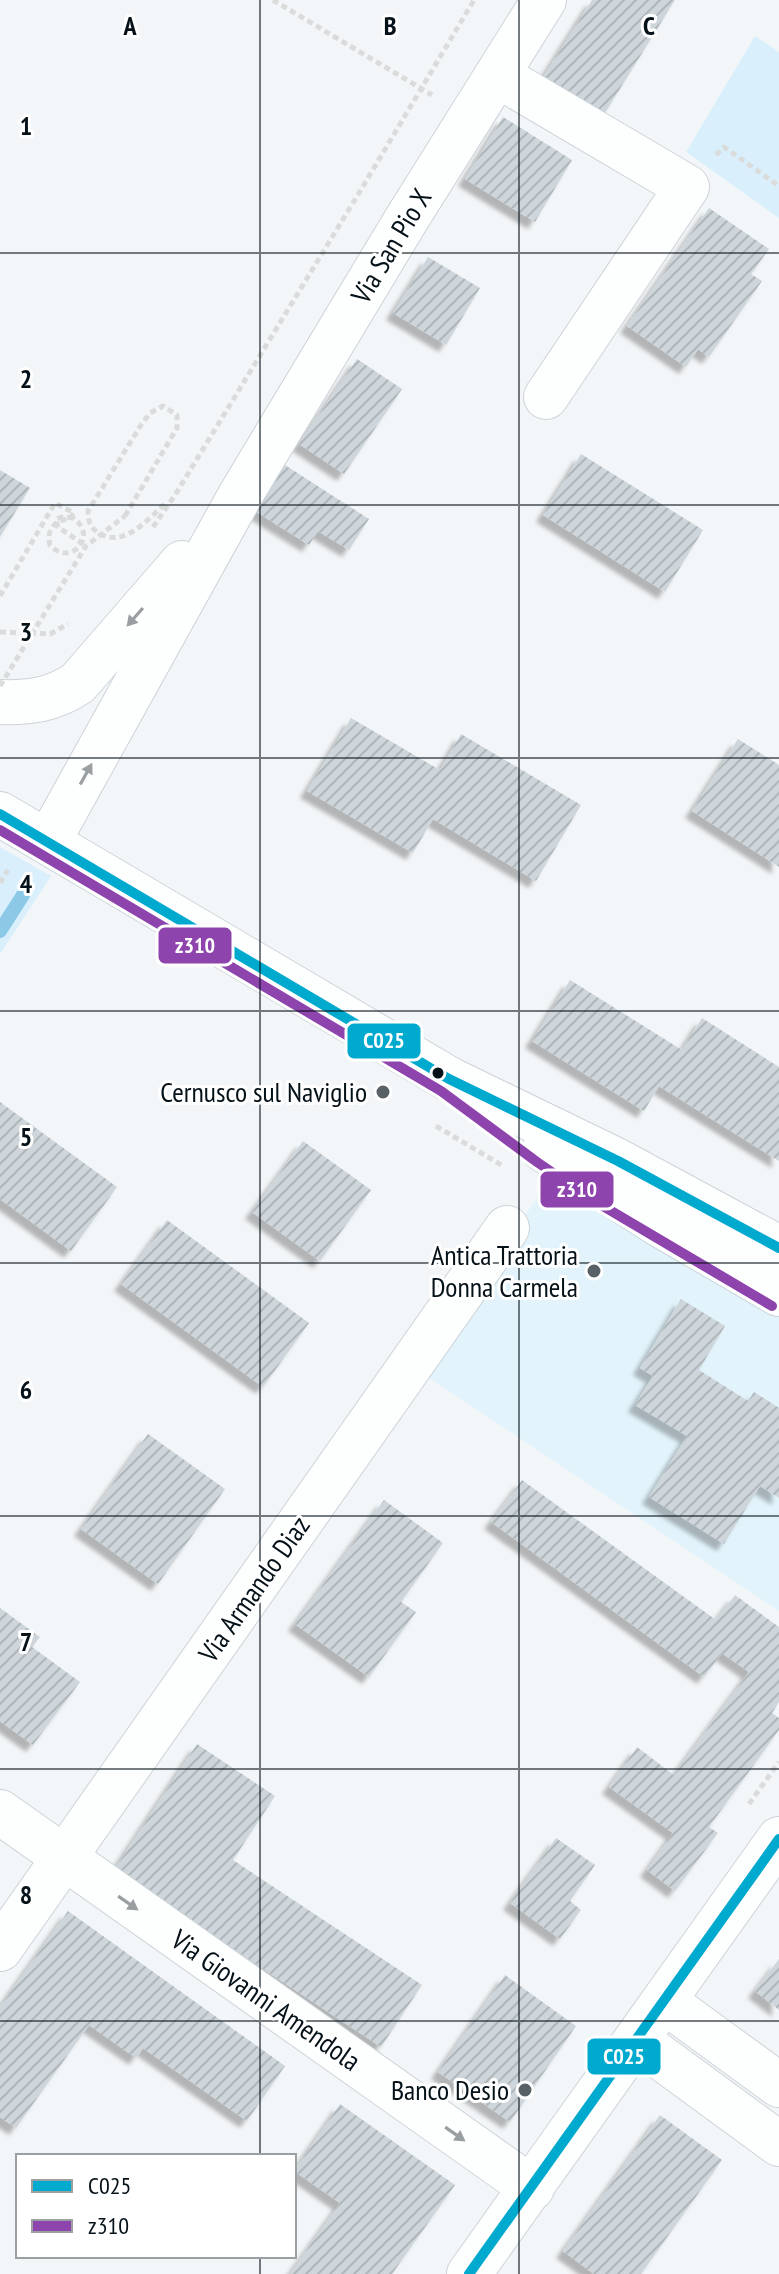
<svg xmlns="http://www.w3.org/2000/svg" width="779" height="2274" viewBox="0 0 779 2274" font-family="'PT Sans Narrow',sans-serif">
  <style>
    .built { fill: #e2f3fb }
    .green { fill: #d9f0fc }
    .lines { fill: none; stroke-linecap: round; stroke-linejoin: round }
    .stream { stroke: #8cc9e6; stroke-width: 14 }
    .building { fill: url(#building-hatch); filter: url(#shadow) }
    .street-casing { stroke: #ccd4d9; stroke-width: 46 }
    .primary-casing { stroke: #ccd4d9; stroke-width: 46 }
    .path { stroke: #dadcdc; stroke-width: 5; stroke-dasharray: 6 4; stroke-linecap: butt }
    .street { stroke: #fdfefe; stroke-width: 44 }
    .primary { stroke: #fdfefe; stroke-width: 44 }
    .path-bridge { stroke: #dadcdc; stroke-width: 5; stroke-dasharray: 6 4; stroke-linecap: butt }
    .bus-1-casing { stroke: #fff; stroke-width: 16 }
    .bus-2-casing { stroke: #fff; stroke-width: 16 }
    .bus-1 { stroke: #00a9ce; stroke-width: 10 }
    .bus-2 { stroke: #8e44ad; stroke-width: 10 }
    .oneway { fill: #9a9fa2 }
    .grid { fill: none; stroke: #051118; stroke-width: 2; stroke-opacity: 0.55 }
    .bus-dot { fill: #051118; stroke: #fff; stroke-width: 3 }
    .poi-dot { fill: #586166; stroke: #fff; stroke-width: 3 }
    .labels { text-anchor: middle; stroke-width: 6; stroke-linejoin: round; paint-order: stroke }
    .street-label { font-size: 28px; fill: #051118; stroke: #fff }
    .poi-label { font-size: 28px; fill: #051118; stroke: #fff; text-anchor: end }
    .grid-label { font-size: 26px; text-anchor: middle; font-weight: bold; fill: #051118; stroke: #fff; stroke-width: 6; stroke-linejoin: round; paint-order: stroke }
    .line-badge { stroke: #fff; stroke-width: 3 }
    .badge-label { font-size: 22px; text-anchor: middle; font-weight: bold; fill: #fff }
  </style>
  <defs>
    <pattern id="building-hatch" width="6" height="6" patternUnits="userSpaceOnUse" patternTransform="scale(2)"><rect width="6" height="6" fill="#ced6db"/><path d="M-1 1l2-2M0 6l6-6M5 7l2-2" fill="none" stroke="#afb7bb"/></pattern>
    <filter id="shadow"><feDropShadow dx="-7" dy="7" stdDeviation="2" flood-color="#0004"/></filter>
  </defs>
  <rect width="100%" height="100%" fill="#f3f6f8"/>
  <polygon class="built" points="551,1177 779,1308 779,1611 420,1372"/>
  <g class="green">
    <polygon points="755,36 779,52 779,218 686,152"/>
    <polygon points="0,847 51,876 0,954"/>
  </g>
  <g class="lines">
    <polyline class="stream" points="0,931 23,895"/>
  </g>
  <g class="building">
    <polygon points="592,0 675,0 605,113 544,76"/>
    <polygon points="503,117 572,160 535,222 465,179"/>
    <polygon points="709,208 769,249 751,274 762,281 709,357 698,349 686,367 627,326"/>
    <polygon points="428,257 480,288 446,345 393,313"/>
    <polygon points="357,359 402,389 344,474 299,444"/>
    <polygon points="581,454 703,530 665,592 543,515"/>
    <polygon points="285,465 369,519 349,550 318,531 309,545 255,511"/>
    <polygon points="0,470 30,488 0,537"/>
    <polygon points="351,718 440,770 461,734 581,805 536,881 433,819 413,853 307,791"/>
    <polygon points="738,739 779,765 779,867 692,811"/>
    <polygon points="570,980 682,1050 702,1018 779,1067 779,1161 659,1086 644,1111 532,1041"/>
    <polygon points="0,1102 117,1187 71,1251 0,1199"/>
    <polygon points="303,1141 371,1190 320,1261 252,1212"/>
    <polygon points="167,1220 309,1323 263,1387 121,1284"/>
    <polygon points="681,1299 725,1326 699,1370 748,1401 754,1392 779,1408 779,1498 760,1486 724,1544 649,1497 687,1436 635,1405 653,1376 640,1368"/>
    <polygon points="148,1434 225,1489 158,1584 81,1529"/>
    <polygon points="522,1480 716,1620 735,1595 779,1627 779,1702 772,1713 779,1718 779,1730 709,1827 718,1833 675,1891 647,1870 673,1833 609,1787 637,1747 674,1775 749,1672 722,1653 704,1677 491,1522"/>
    <polygon points="384,1500 443,1543 401,1602 416,1612 369,1677 295,1624"/>
    <polygon points="0,1608 40,1637 32,1647 80,1682 33,1745 0,1721"/>
    <polygon points="197,1744 275,1796 233,1860 422,1985 381,2047 114,1870"/>
    <polygon points="556,1838 595,1865 570,1901 581,1910 560,1939 510,1903"/>
    <polygon points="68,1911 285,2066 247,2121 143,2048 136,2058 89,2025 16,2128 0,2117 0,2007"/>
    <polygon points="779,1959 779,2010 755,1991"/>
    <polygon points="505,1975 576,2026 510,2122 438,2072"/>
    <polygon points="340,2104 455,2185 392,2274 290,2274 340,2203 294,2171"/>
    <polygon points="660,2115 722,2160 641,2274 594,2274 563,2251"/>
  </g>
  <g class="lines">
    <g class="street-casing">
      <g id="street">
        <polyline points="497,75 687,187 546,397"/>
        <path d="M0,702C29,703 53,700 78,683L182,563"/>
        <polyline points="48,842 241,494 406,220 544,0"/>
        <polyline points="0,1812 532,2188"/>
        <polyline points="0,1949 507,1228"/>
        <polyline points="664,2001 779,2085"/>
        <polyline points="637,2040 779,2144"/>
        <polyline points="469,2274 779,1839"/>
      </g>
    </g>
    <g class="primary-casing">
      <g id="primary">
        <polyline points="0,814 449,1079 618,1161 779,1248"/>
        <polyline points="544,1150 657,1223 779,1294"/>
      </g>
    </g>
    <g class="path">
      <polyline points="273,0 432,95"/>
      <polyline points="716,155 724,147 779,186"/>
      <path d="M125,516L177,428V415L163,406L150,413L141,425L88,511C88,521 90,528 99,533C124,549 149,518 166,503"/>
      <polyline points="153,527 175,495 359,193 474,0"/>
      <path d="M0,596L55,503L74,513L69,519C54,520 46,531 50,545C71,568 99,535 73,518"/>
      <polyline points="0,632 50,634 68,624"/>
      <polyline points="0,883 8,870"/>
      <polyline points="436,1126 503,1166"/>
      <polyline points="749,1804 779,1762"/>
    </g>
    <use href="#street" class="street"/>
    <use href="#primary" class="primary"/>
    <g class="path-bridge">
      <polyline points="73,518 62,517 56,519 58,527 86,546"/>
      <polyline points="0,686 86,546 125,516"/>
    </g>
    <g class="bus-1-casing">
      <g id="bus-1">
        <polyline points="0,814 449,1079 618,1161 779,1248"/>
        <polyline points="469,2274 779,1839"/>
      </g>
    </g>
    <g class="bus-2-casing">
      <polyline id="bus-2" points="0,830 441,1091 537,1162 591,1199 772,1306"/>
    </g>
    <use href="#bus-1" class="bus-1"/>
    <use href="#bus-2" class="bus-2"/>
  </g>
  <defs><path id="oneway-solid" d="M-6-.8H1V-3.2L6.5 0L1 3.2V.8H-6Z" transform="scale(2)"/></defs>
  <g class="oneway">
    <use href="#oneway-solid" transform="translate(135 617) rotate(131)"/>
    <use href="#oneway-solid" transform="translate(86 774) rotate(-61)"/>
    <use href="#oneway-solid" transform="translate(128 1903) rotate(35)"/>
    <use href="#oneway-solid" transform="translate(455 2134) rotate(35)"/>
  </g>
  <path class="grid" d="M260,0V2156M519,0V2274M0,253H779M0,505H779M0,758H779M0,1011H779M0,1263H779M0,1516H779M0,1769H779M0,2021H779M260,2256V2274"/>
  <circle class="bus-dot" cx="438" cy="1073" r="7"/>
  <g class="poi-dot">
    <circle cx="383" cy="1092" r="8"/>
    <circle cx="594" cy="1271" r="8"/>
    <circle cx="525" cy="2090" r="8"/>
  </g>
  <g class="labels">
    <g class="street-label">
      <text transform="translate(391 246) rotate(-59)" y="10">Via San Pio X</text>
      <text transform="translate(254 1589) rotate(-55)" y="10">Via Armando Diaz</text>
      <text transform="translate(266 2000) rotate(35)" y="10">Via Giovanni Amendola</text>
    </g>
    <g class="poi-label">
      <text x="367" y="1102">Cernusco sul Naviglio</text>
      <text x="578" y="1265">Antica Trattoria<tspan x="578" dy="32">Donna Carmela</tspan></text>
      <text x="509" y="2100">Banco Desio</text>
    </g>
  </g>
  <g class="grid-label">
    <text x="130" y="35">A</text>
    <text x="390" y="35">B</text>
    <text x="649" y="35">C</text>
    <text x="26" y="135">1</text>
    <text x="26" y="388">2</text>
    <text x="26" y="641">3</text>
    <text x="26" y="893">4</text>
    <text x="26" y="1146">5</text>
    <text x="26" y="1399">6</text>
    <text x="26" y="1651">7</text>
    <text x="26" y="1904">8</text>
  </g>
  <g class="line-badge">
    <rect x="157" y="926" width="76" height="39" rx="8" fill="#8e44ad"/>
    <rect x="346" y="1022" width="76" height="38" rx="8" fill="#00a9ce"/>
    <rect x="539" y="1170" width="76" height="39" rx="8" fill="#8e44ad"/>
    <rect x="586" y="2037" width="76" height="39" rx="8" fill="#00a9ce"/>
  </g>
  <g class="badge-label">
    <text x="195" y="953">z310</text>
    <text x="384" y="1048">C025</text>
    <text x="577" y="1197">z310</text>
    <text x="624" y="2064">C025</text>
  </g>
  <rect x="16" y="2154" width="280" height="104" fill="#ffffff" stroke="#9ba0a3" stroke-width="2"/>
  <rect x="32" y="2180" width="40" height="12" fill="#00a9ce" stroke="#9ba0a3" stroke-width="2"/>
  <text x="88" y="2194" font-size="24" fill="#051118">C025</text>
  <rect x="32" y="2220" width="40" height="12" fill="#8e44ad" stroke="#9ba0a3" stroke-width="2"/>
  <text x="88" y="2234" font-size="24" fill="#051118">z310</text>
</svg>
